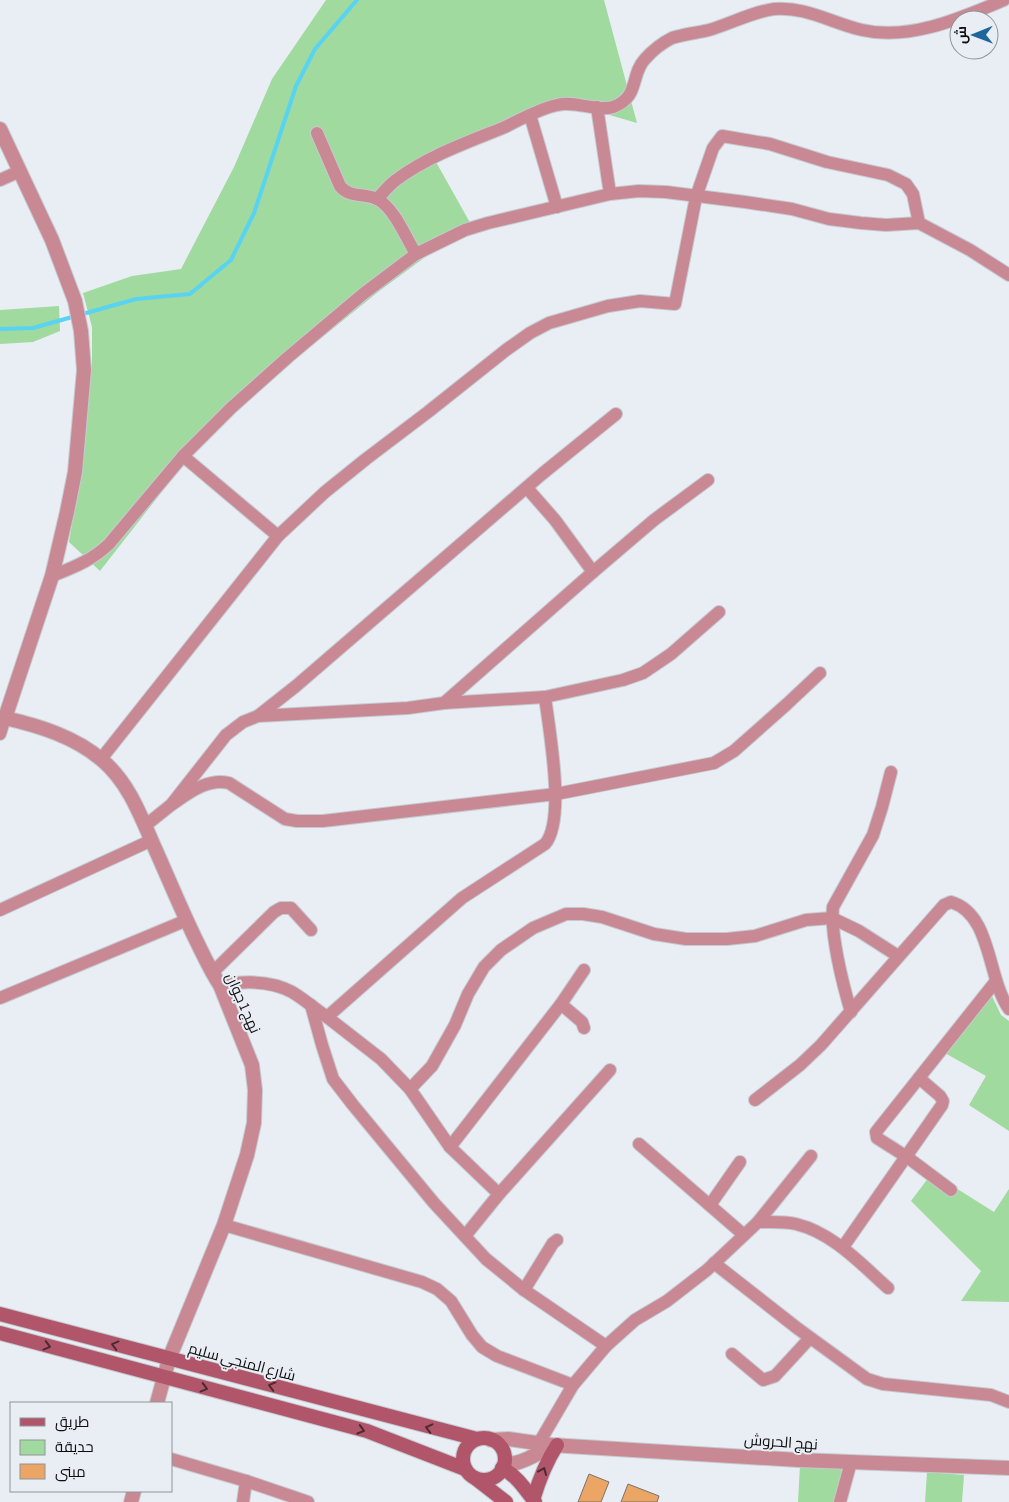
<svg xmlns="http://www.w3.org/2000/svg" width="1009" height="1502" viewBox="0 0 1009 1502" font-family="'Sofia Sans Condensed',Cairo,sans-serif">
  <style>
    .green { fill: #a0da9f }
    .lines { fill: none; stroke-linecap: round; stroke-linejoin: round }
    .stream { stroke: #58d3f1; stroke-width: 4 }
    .building { fill: #eba565; stroke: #78736f }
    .minor-casing { stroke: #c5cacf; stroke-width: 14 }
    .tertiary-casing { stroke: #c5cacf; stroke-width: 16 }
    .secondary-casing { stroke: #c5cacf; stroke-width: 16 }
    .minor { stroke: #c98994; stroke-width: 12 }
    .tertiary { stroke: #c98994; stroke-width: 14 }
    .secondary { stroke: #b1566a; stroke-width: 14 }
    .oneway { stroke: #4d2a33 }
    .labels { text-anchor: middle; stroke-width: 4; stroke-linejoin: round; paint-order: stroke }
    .street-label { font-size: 15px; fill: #0b0d0f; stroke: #e9eef4 }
  </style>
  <rect width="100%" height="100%" fill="#e9eef4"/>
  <g class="green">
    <polygon points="326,0 604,0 637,123 582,107 520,119 436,162 473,228 428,255 378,292 283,369 217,428 182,466 100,571 69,542 83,455 92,362 92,327 83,293 132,276 181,269 234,167 272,79"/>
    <polygon points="59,306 60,331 33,342 0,344 0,310"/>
    <polygon points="990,992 1001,1015 1009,1021 1009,1131 969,1105 986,1076 943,1052"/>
    <polygon points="932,1173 994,1212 1009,1189 1009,1302 961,1301 981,1271 911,1201"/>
    <polygon points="800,1465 847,1469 845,1502 798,1502"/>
    <polygon points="927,1472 964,1475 962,1502 925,1502"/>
  </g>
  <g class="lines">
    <polyline class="stream" points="0,329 33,328 136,299 190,294 231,260 254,213 296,86 315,49 357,0"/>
  </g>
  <g class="building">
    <polygon points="589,1474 609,1482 601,1502 578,1502"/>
    <polygon points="628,1484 659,1496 657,1502 621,1502"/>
  </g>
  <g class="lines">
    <g class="minor-casing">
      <g id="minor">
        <polyline points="597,107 610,194"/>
        <polyline points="530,115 557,207"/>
        <path d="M317,133L340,186C350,199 366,192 379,200C395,210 406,238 416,254"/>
        <polyline points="0,180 20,171"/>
        <path d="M377,199C383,193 389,185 396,180C428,156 468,142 505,127C521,119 539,109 557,105C575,100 597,112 613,107C640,97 630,75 645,59C653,50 662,43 672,38C684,34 697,33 709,30C730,24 752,12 774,9C805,6 832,23 862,30C910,41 961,18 1004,0"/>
        <polyline points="183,456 278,536"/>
        <polyline points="527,488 555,520 593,572"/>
        <path d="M52,576C74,567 91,561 109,544L183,456L231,408L287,358L363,294L416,254L465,230L488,223L610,194L639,191L666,192L745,202L792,209L829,219L861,223L886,225L919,223L970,250L1009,275"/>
        <polyline points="444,703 545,697 623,680 643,673 671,654 719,612"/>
        <polyline points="258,716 296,686 542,474 616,414"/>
        <polyline points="0,718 5,718 0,734"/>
        <polyline points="101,759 278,536 325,492 366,459 428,412 506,350 530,333 549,323 608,306 640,301 675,304 696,197 713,148 722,136 770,144 827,162 888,175 906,184 913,194 919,223"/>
        <path d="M171,805C189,793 207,778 229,783L285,819L297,821H323L556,794L714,763L734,751L787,704L820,673"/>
        <polyline points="146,825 171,805 226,735 243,722 258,716 408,708 444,703 593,572 654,520 708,480"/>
        <polyline points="0,910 152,840"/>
        <polyline points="212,973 274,912 281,908 291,908 311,930"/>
        <path d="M220,985C243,981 270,980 292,992C304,999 315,1009 327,1017L462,898L545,844C566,820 549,729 545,697"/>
        <polyline points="0,998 187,920"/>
        <polyline points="561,1004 582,1022 584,1028"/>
        <polyline points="311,1005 322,1045 333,1079 353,1105 434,1203 486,1259 524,1290 606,1346"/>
        <path d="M851,1012C843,985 830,934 833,907L873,835L882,807L891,772"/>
        <polyline points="327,1017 381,1059 410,1089 450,1147 499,1194"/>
        <polyline points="410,1089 432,1066 455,1025 468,994 484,967 501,950 533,928 566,914 583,914 602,917 654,934 686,939 727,939 755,936 806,920 832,918 859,931 898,956"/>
        <path d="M755,1100L800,1065L821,1045L944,905L951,902C992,914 987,978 1009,1009"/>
        <polyline points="639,1144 744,1235"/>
        <polyline points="450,1147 561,1004 584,970"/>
        <polyline points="951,1190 907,1157 877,1138 876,1132 996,981"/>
        <polyline points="710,1205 740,1162"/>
        <path d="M758,1222C770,1222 784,1221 796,1224C833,1233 861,1264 888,1288"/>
        <polyline points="224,1225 422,1282 437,1289 451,1301 472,1335 482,1347 497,1356 573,1385"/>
        <polyline points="465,1236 499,1194 610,1070"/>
        <polyline points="843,1247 942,1105 943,1101 940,1096 919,1078"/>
        <polyline points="714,1263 797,1328 867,1379 883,1384 991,1395 1009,1402"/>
        <polyline points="524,1290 553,1243 557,1240"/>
        <polyline points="732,1354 763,1380 775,1376 810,1338"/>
        <polyline points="540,1451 539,1443 573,1385 606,1346 635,1320 667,1301 707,1270 758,1222 811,1156"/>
        <polyline points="171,1459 246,1481 243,1502"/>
        <polyline points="246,1481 308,1502"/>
        <polyline points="840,1502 851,1462"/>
      </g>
    </g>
    <g class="tertiary-casing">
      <g id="tertiary">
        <path d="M0,129L52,240L75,301L81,331L84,370L75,472L67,512L52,576L5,718C40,726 75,737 102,760C128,782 140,814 153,844C167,875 180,907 195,938C203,954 210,970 220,985L252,1065L255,1090L254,1123L247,1155L224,1225L169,1359L157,1403"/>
        <polyline points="491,1440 508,1439 551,1445 798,1460 1009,1468"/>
        <path d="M504,1465C521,1464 537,1455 551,1445"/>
        <polyline points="131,1502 134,1491"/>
      </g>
    </g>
    <g class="secondary-casing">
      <g id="secondary">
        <polyline points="0,1314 477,1439"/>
        <polyline points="0,1333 367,1431 465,1469"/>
        <circle cx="484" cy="1459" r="21"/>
        <path d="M502,1468C517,1476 525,1489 535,1502"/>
        <polyline points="475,1478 506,1502"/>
        <path d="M533,1500C539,1480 546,1462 557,1445"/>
      </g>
    </g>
    <use href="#minor" class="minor"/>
    <use href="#tertiary" class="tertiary"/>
    <use href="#secondary" class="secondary"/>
  </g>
  <defs><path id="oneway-chevron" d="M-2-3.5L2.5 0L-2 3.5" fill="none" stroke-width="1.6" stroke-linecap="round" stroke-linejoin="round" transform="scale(1.25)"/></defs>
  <g class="oneway">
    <use href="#oneway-chevron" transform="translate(115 1345) rotate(-165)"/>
    <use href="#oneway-chevron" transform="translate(47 1346) rotate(15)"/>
    <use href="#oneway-chevron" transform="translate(272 1386) rotate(-165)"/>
    <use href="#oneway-chevron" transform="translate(204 1388) rotate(15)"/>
    <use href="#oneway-chevron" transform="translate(429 1428) rotate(-166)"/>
    <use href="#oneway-chevron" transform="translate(361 1430) rotate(16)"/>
    <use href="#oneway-chevron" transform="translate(543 1471) rotate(-67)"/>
  </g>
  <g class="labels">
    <g class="street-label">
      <text transform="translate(243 1003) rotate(66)" y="5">نهج 1 جوان</text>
      <text transform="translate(242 1362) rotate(15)" y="5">شارع المنجي سليم</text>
      <text transform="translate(781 1442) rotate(4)" y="5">نهج الحروش</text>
    </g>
  </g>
  <rect x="10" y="1402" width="162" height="90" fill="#e9eef4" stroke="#909498"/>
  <rect x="20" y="1418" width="25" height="8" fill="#b1566a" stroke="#909498"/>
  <text x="55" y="1427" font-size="15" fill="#0b0d0f">طريق</text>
  <rect x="20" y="1440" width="25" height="15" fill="#a0da9f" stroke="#909498"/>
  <text x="55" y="1452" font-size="15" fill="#0b0d0f">حديقة</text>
  <rect x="20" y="1464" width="25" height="15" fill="#eba565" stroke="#909498"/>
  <text x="55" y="1477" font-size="15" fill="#0b0d0f">مبنى</text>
  <g transform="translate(974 35) rotate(269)"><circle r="24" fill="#e9eef4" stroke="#909498"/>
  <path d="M0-4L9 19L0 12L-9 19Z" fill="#1e669a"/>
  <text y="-8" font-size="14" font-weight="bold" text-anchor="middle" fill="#0b0d0f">ش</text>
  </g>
</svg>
